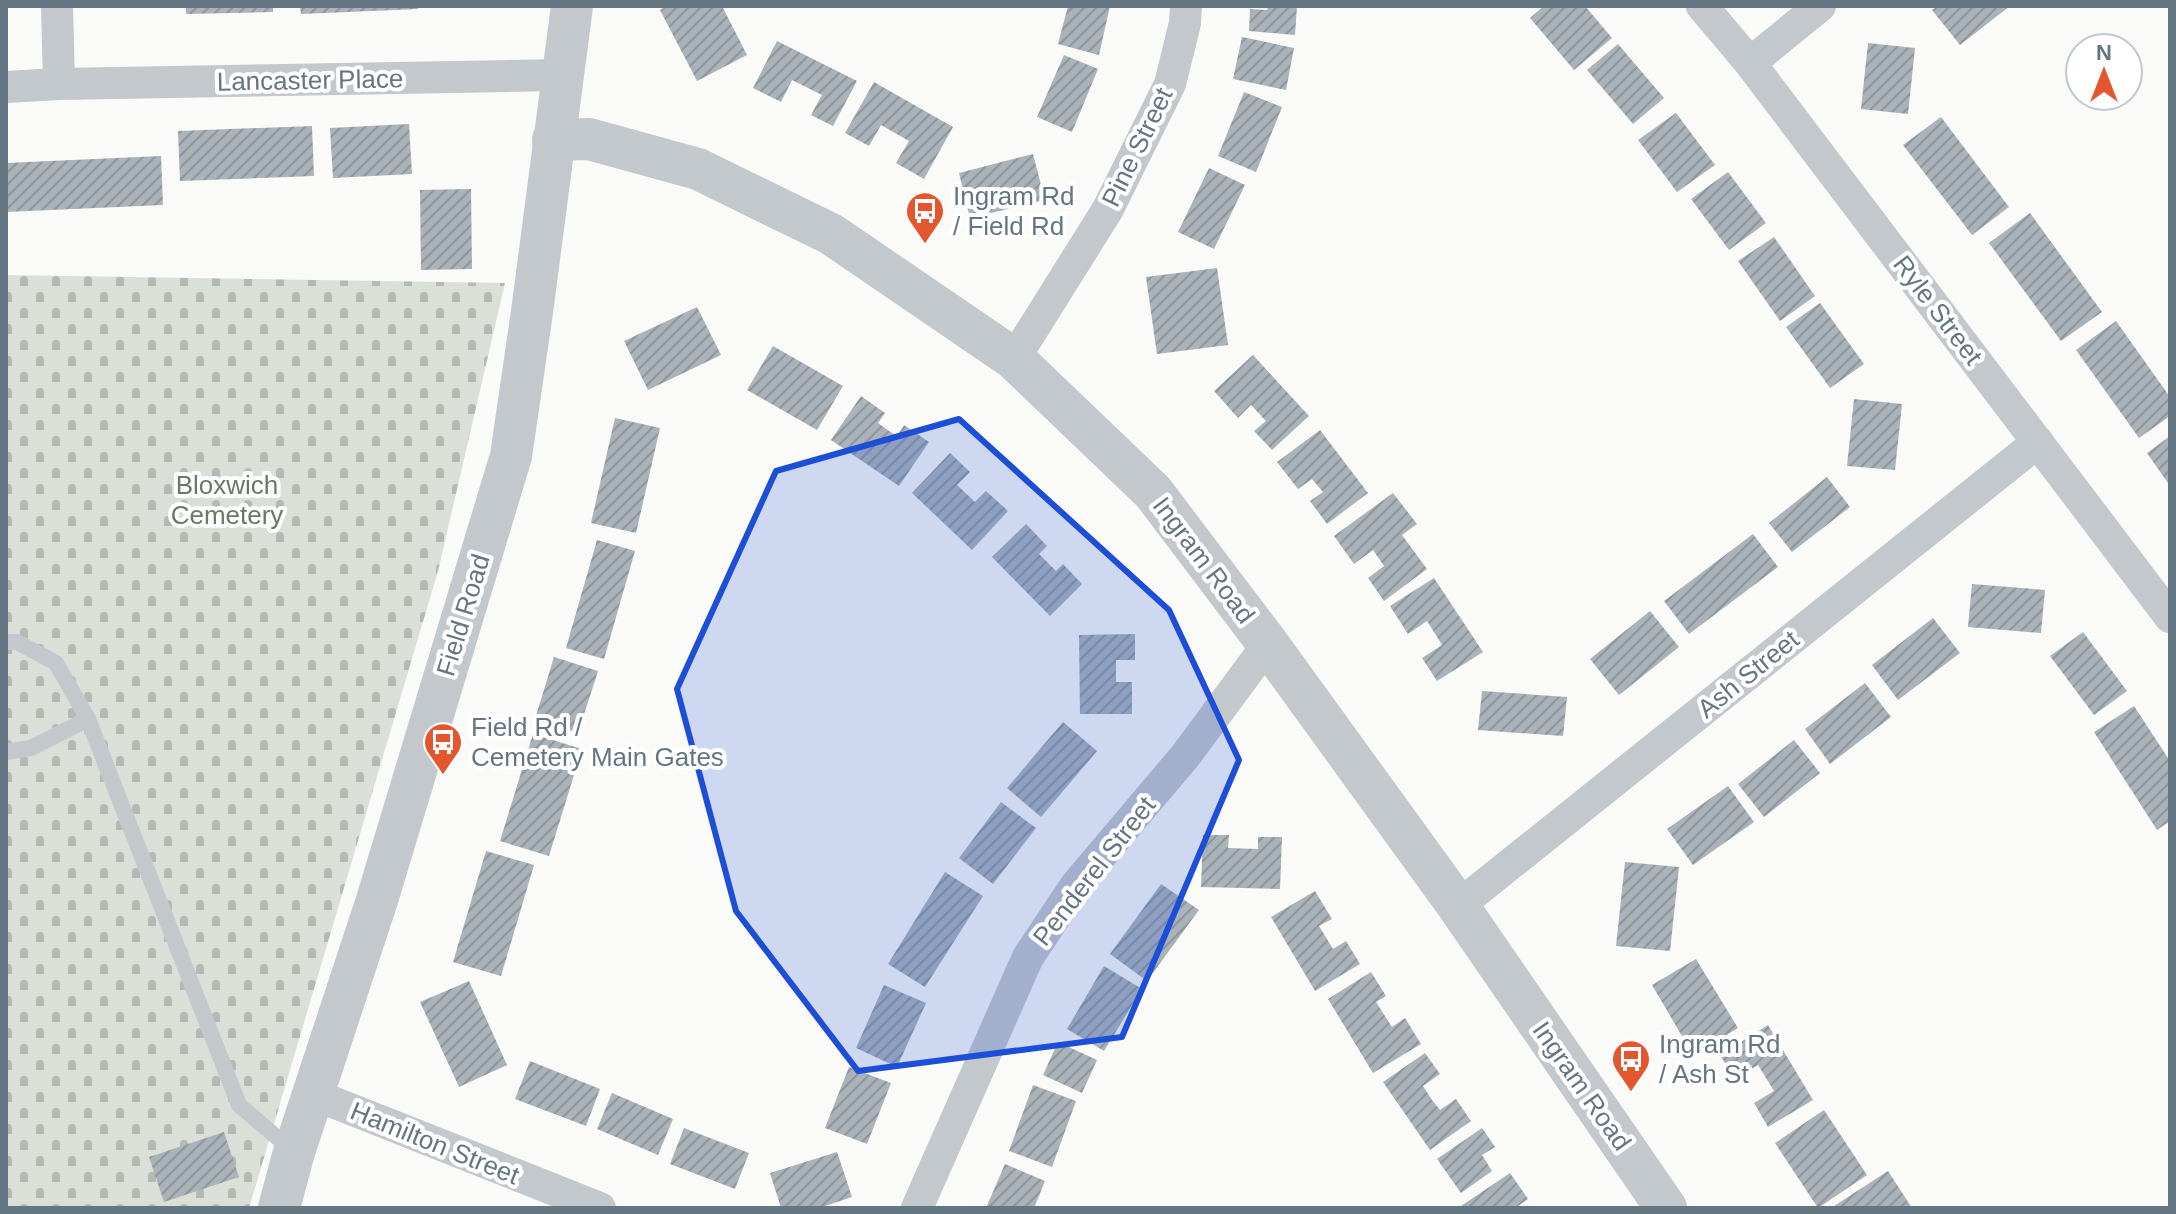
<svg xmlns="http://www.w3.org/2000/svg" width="2176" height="1214" viewBox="0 0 2176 1214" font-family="Helvetica,sans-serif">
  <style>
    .cemetery { fill: url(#cemetery-stones) }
    .building { fill: url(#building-hatch) }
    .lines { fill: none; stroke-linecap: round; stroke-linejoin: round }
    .service { stroke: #c3c8cc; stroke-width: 16 }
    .minor { stroke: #c3c8cc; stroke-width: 32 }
    .tertiary { stroke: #c3c8cc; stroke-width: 42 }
    .marked { fill: #1d4ed8; fill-opacity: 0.2; stroke: #1d4ed8; stroke-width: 6; stroke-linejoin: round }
    .labels { text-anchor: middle; stroke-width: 8; stroke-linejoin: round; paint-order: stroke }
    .street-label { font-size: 26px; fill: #657683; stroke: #fff }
    .poi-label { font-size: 26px; fill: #657683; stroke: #fff; text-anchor: start }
    .park-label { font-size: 26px; fill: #687a64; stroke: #fff }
  </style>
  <defs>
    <pattern id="cemetery-stones" width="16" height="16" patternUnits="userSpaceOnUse" patternTransform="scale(2)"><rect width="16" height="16" fill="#dadfd7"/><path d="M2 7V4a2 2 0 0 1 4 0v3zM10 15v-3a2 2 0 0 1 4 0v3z" fill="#b4b9b4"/></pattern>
    <pattern id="building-hatch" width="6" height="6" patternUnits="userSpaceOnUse" patternTransform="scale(2)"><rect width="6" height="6" fill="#aab3b9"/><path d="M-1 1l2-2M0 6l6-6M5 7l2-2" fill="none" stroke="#8e969c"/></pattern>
  </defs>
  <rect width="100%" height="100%" fill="#fafaf8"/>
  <polygon class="cemetery" points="6,275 505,283 438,571 249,1208 6,1208"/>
  <g class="building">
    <polygon points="186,6 273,6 273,12 186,14"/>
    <polygon points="300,6 418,6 418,9 301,14"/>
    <polygon points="667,6 722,6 747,55 697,81 660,10"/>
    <polygon points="1068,6 1110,6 1099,55 1058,44"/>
    <polygon points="1268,6 1297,6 1295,35 1249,31 1250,9 1267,10"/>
    <polygon points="1544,6 1585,6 1612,38 1574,70 1530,18"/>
    <polygon points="1938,6 2010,6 1960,45 1932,10"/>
    <polygon points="1242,37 1294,48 1286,90 1233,79"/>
    <polygon points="777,41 857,81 833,126 811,115 822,95 792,80 781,102 753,88"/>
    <polygon points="1868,43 1915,48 1908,114 1861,109"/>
    <polygon points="1618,44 1664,98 1633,124 1587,70"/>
    <polygon points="1064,55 1098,69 1072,132 1037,117"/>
    <polygon points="874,82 953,127 924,179 896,163 909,141 881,125 869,146 845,133"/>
    <polygon points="1244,92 1282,107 1256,172 1218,156"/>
    <polygon points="1676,113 1715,165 1677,192 1638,140"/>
    <polygon points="1941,117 2009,207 1972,235 1903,145"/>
    <polygon points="409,124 412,174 333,178 330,128"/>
    <polygon points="312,126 314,176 180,181 178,131"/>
    <polygon points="1033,154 1045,200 970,218 959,173"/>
    <polygon points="161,156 163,205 6,212 6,163"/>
    <polygon points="1209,168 1245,185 1214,249 1178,232"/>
    <polygon points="1728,172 1766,223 1729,250 1691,199"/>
    <polygon points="471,189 472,269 421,270 420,190"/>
    <polygon points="2030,213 2102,312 2061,341 1989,243"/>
    <polygon points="1774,237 1815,296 1780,321 1738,261"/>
    <polygon points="1217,268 1228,345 1157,354 1146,277"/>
    <polygon points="1820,303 1864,364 1830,388 1786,327"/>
    <polygon points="697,307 721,355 648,390 624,341"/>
    <polygon points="2116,321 2170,397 2170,416 2139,438 2076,350"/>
    <polygon points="773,346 843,386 817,430 747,390"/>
    <polygon points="1253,355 1309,416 1272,450 1254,431 1266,421 1251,405 1238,418 1214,391"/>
    <polygon points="861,396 885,413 878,423 889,431 897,436 904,425 929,442 899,486 831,440"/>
    <polygon points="1854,399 1902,404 1895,470 1847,466"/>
    <polygon points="615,418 660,428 636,533 591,523"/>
    <polygon points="1320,430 1368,493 1327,524 1310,501 1323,492 1312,479 1298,489 1277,462"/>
    <polygon points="2170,436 2170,486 2147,453"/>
    <polygon points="950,453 970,472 957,485 975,502 986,491 1008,511 972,550 912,493"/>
    <polygon points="1827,477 1850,507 1792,552 1769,523"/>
    <polygon points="1393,493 1417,524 1402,535 1427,569 1384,601 1368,578 1384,566 1373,550 1354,564 1334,536"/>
    <polygon points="1026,524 1047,546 1039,554 1056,571 1063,564 1082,584 1050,616 992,557"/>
    <polygon points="1753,534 1778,567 1689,634 1664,601"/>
    <polygon points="597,540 635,551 604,659 566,648"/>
    <polygon points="1434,578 1483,652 1437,681 1422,658 1442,645 1434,632 1427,621 1408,634 1390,606"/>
    <polygon points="1972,584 2045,590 2041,633 1968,627"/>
    <polygon points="1650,611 1679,647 1619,695 1590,659"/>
    <polygon points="1933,618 1960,653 1898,700 1872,665"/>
    <polygon points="2083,632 2127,691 2094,715 2050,656"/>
    <polygon points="1135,634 1135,660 1116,660 1116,682 1132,682 1132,714 1080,714 1079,635"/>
    <polygon points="554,657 598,671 578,733 535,719"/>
    <polygon points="1865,683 1891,717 1830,764 1805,729"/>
    <polygon points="1482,691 1567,697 1563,736 1478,730"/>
    <polygon points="2134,706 2170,761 2170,821 2157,830 2094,732"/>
    <polygon points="1063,722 1097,751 1041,817 1007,788"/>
    <polygon points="533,734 582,749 549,856 500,841"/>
    <polygon points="1794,740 1820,773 1764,817 1738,784"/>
    <polygon points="1728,786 1754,822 1693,865 1667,829"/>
    <polygon points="1001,802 1036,828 993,884 959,858"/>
    <polygon points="1203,835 1229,835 1228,848 1258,849 1258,837 1282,837 1280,889 1201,887"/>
    <polygon points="486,851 534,865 501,976 453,962"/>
    <polygon points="1625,862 1679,867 1670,951 1616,946"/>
    <polygon points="945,872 983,896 925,987 888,964"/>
    <polygon points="1161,884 1199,910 1147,981 1110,954"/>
    <polygon points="1315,891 1332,919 1319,926 1333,949 1346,941 1360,964 1315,991 1271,917"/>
    <polygon points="1696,959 1738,1028 1693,1055 1652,985"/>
    <polygon points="1104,966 1142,989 1104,1051 1067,1029"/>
    <polygon points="1371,972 1386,996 1376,1002 1392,1027 1405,1018 1421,1044 1373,1073 1328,999"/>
    <polygon points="469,981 507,1065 459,1087 420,1002"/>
    <polygon points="884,985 926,1003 897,1067 856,1048"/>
    <polygon points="1768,1025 1813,1100 1768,1127 1754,1103 1774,1091 1758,1065 1735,1079 1720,1055"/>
    <polygon points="1058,1042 1097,1060 1082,1093 1043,1075"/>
    <polygon points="1425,1053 1440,1074 1423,1086 1432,1100 1440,1110 1456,1099 1471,1121 1430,1150 1383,1082"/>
    <polygon points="530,1061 600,1089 586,1126 515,1099"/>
    <polygon points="849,1067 891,1083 867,1144 825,1128"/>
    <polygon points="1033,1085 1076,1101 1052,1167 1009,1151"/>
    <polygon points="612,1093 673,1119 658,1155 597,1129"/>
    <polygon points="1824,1110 1867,1175 1818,1208 1775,1143"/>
    <polygon points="684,1128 749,1153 735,1189 670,1164"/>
    <polygon points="1482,1128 1495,1147 1482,1155 1492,1171 1461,1193 1437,1159"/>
    <polygon points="224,1132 239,1177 164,1202 149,1157"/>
    <polygon points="837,1152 852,1197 819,1208 781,1208 770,1173"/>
    <polygon points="1005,1164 1045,1181 1034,1208 986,1208"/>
    <polygon points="1888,1171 1912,1208 1831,1208"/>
    <polygon points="1510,1173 1528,1199 1515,1208 1458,1208"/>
  </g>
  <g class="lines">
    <g class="service">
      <polyline points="6,642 17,642 56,663 88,719 239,1105 293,1151"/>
      <polyline points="6,752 31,748 88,719"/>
    </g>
    <g class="minor">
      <polyline points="57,6 59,84"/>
      <polyline points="1702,6 1750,63 2170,617"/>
      <polyline points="1750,63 1820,6"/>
      <polyline points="6,87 59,84 561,75"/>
      <polyline points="1014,359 1108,209 1170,84 1185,23 1186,6"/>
      <polyline points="1458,906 2038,442"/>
      <polyline points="315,1095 600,1208"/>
      <polyline points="917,1208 1028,957 1076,885 1186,755 1268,644"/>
    </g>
    <g class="tertiary">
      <polyline points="553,140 589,139 698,169 831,234 1014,359 1153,492 1268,644 1458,906 1666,1208"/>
      <polyline points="279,1208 294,1152 377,900 511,456 532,312 572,6"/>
    </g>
  </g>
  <path class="marked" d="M959,419L1169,610L1239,760L1122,1037L858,1071L736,911L677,689L776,471Z"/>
  <defs>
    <g id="bus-pin" transform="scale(2)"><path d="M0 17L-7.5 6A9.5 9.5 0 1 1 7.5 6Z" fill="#e4572e" stroke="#fff"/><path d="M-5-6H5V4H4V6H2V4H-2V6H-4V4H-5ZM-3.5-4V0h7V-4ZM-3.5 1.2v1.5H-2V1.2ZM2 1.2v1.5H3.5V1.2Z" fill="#fff"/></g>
  </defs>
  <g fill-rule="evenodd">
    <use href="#bus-pin" x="925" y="211"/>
    <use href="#bus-pin" x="443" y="742"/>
    <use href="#bus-pin" x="1631" y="1059"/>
  </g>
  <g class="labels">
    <g class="street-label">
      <text transform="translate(310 80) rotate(-1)" y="9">Lancaster Place</text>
      <text transform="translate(1137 147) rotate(-64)" y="9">Pine Street</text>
      <text transform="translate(1938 310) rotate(53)" y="9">Ryle Street</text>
      <text transform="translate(1204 560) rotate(53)" y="9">Ingram Road</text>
      <text transform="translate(463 615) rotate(-73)" y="9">Field Road</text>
      <text transform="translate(1748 674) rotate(-39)" y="9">Ash Street</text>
      <text transform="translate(1094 871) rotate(-52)" y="9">Penderel Street</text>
      <text transform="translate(1582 1086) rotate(55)" y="9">Ingram Road</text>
      <text transform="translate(435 1143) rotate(22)" y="9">Hamilton Street</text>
    </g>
    <g class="poi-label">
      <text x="953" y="205">Ingram Rd<tspan x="953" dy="30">/ Field Rd</tspan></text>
      <text x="471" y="736">Field Rd /<tspan x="471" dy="30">Cemetery Main Gates</tspan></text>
      <text x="1659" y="1053">Ingram Rd<tspan x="1659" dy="30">/ Ash St</tspan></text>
    </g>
    <g class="park-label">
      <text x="227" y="494">Bloxwich<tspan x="227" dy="30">Cemetery</tspan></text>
    </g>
  </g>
  <rect width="2176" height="1214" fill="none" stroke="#657683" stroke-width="16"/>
  <g transform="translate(2104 72)"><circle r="38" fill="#ffffff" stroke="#c1c8cd" stroke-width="2"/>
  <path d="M0-6L14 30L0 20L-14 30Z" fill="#e4572e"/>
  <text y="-12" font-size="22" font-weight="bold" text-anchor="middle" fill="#657683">N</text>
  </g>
</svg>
